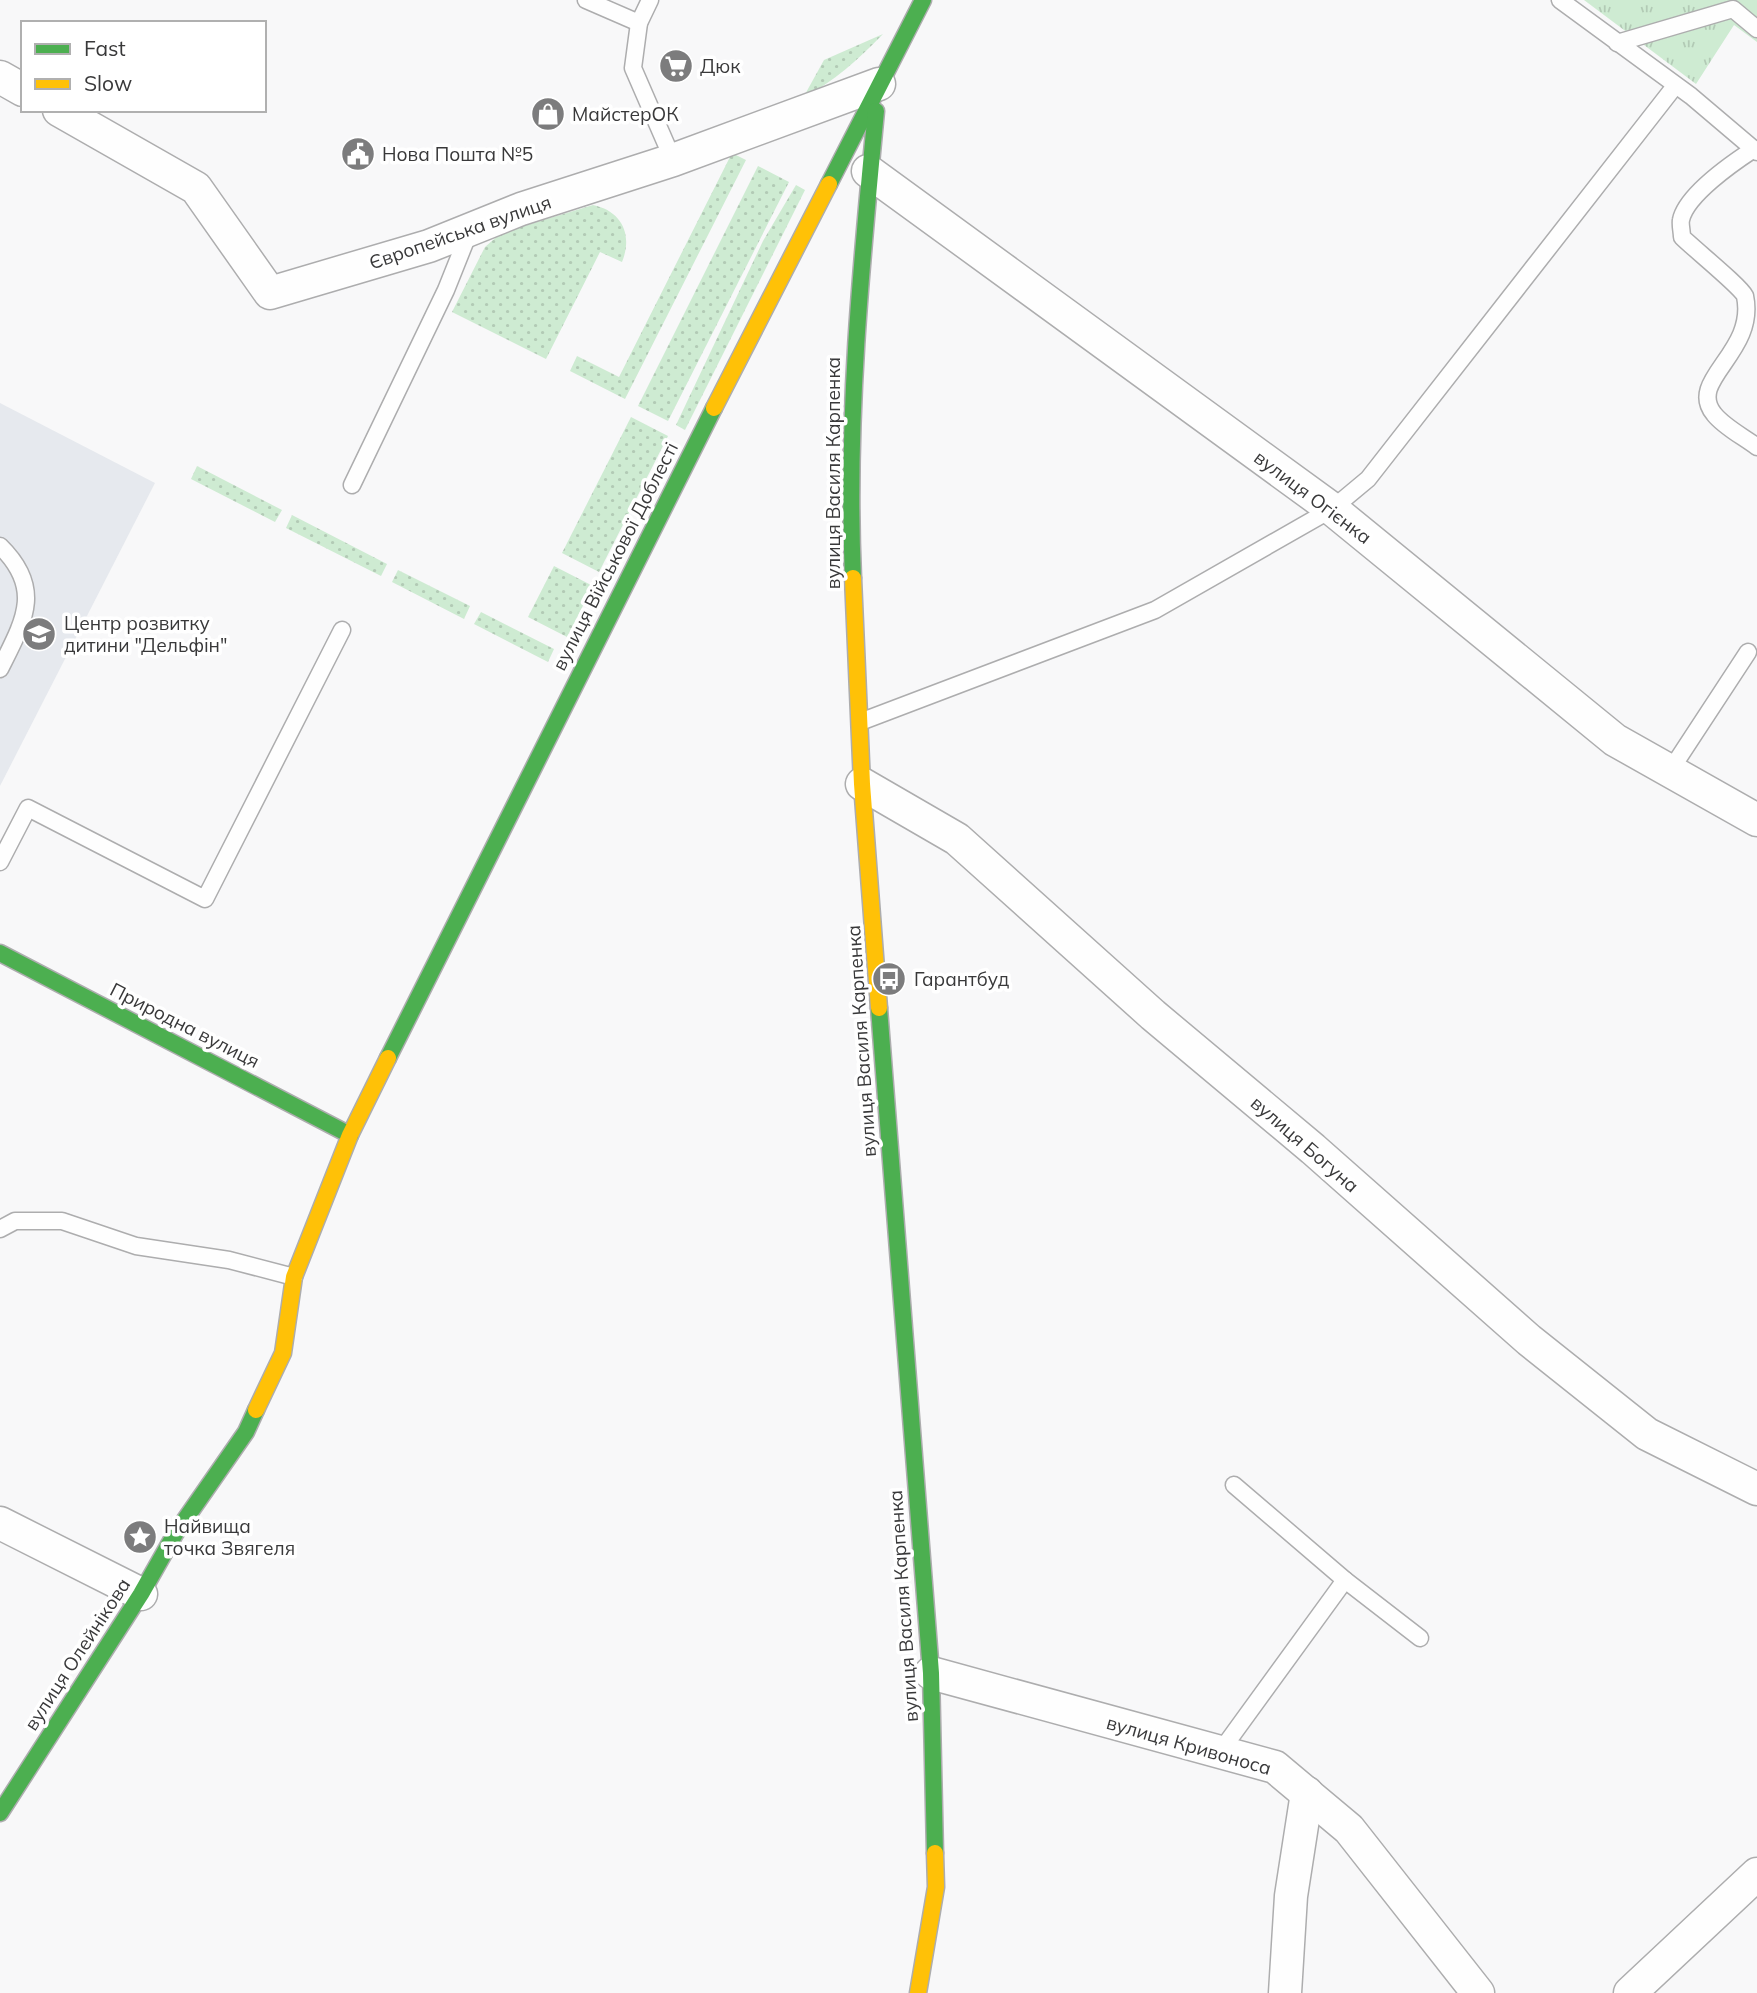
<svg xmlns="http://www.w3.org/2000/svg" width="1757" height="1993" viewBox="0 0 1757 1993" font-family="Mulish,sans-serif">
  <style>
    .built { fill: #e6e9ee }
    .grass { fill: url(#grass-dots) }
    .park { fill: url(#park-tufts) }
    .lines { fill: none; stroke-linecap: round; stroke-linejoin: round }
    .lane-casing { stroke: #adadae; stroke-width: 19 }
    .street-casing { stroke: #adadae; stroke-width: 35 }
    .fast-casing { stroke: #adadae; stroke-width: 19 }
    .slow-casing { stroke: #adadae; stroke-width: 19 }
    .lane { stroke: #fefefe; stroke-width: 16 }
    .street { stroke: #fefefe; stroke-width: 32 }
    .fast { stroke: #4caf50; stroke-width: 16 }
    .slow { stroke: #ffc107; stroke-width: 16 }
    .labels { text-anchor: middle; stroke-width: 7; stroke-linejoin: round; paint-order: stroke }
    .poi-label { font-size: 19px; fill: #39393a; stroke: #fff; text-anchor: start }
    .street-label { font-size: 19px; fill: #39393a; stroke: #fff }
  </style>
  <defs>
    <pattern id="grass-dots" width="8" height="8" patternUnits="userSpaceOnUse" patternTransform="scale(1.75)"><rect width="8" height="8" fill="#ceebd2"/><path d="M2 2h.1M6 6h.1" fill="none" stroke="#b2cab5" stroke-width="1.8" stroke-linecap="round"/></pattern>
    <pattern id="park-tufts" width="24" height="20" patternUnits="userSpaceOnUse" patternTransform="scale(1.75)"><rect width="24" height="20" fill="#ceebd2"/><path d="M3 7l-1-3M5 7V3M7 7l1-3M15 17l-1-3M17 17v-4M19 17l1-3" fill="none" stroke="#b2cab5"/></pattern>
  </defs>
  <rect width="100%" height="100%" fill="#f8f8f9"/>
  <polygon class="built" points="0,403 155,483 0,786"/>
  <g class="grass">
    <path d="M883,34C858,60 834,81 803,98L824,60Z"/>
    <polygon points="732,153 746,160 625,399 570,371 577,356 619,377"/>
    <polygon points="758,166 789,182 668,421 638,406"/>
    <polygon points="796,185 805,190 685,430 676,425 763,241"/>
    <path d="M593,205C622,211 633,235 622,262L600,252L546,359L452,312L485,247L501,233Z"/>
    <polygon points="631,417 668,436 599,572 562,553"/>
    <polygon points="197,466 282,510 275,522 191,479"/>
    <polygon points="292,515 387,564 381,576 286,528"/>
    <polygon points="554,566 593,586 567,637 528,617"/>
    <polygon points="398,570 470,606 464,619 392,582"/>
    <polygon points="481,612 554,649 548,662 474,624"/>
  </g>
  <polygon class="park" points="1584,0 1757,0 1757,42 1734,25 1696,84"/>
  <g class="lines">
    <g class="lane-casing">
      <g id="lane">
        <polyline points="586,0 639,23"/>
        <polyline points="650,0 639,23 633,68 673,160"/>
        <polyline points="1560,0 1691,96 1757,152"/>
        <polyline points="1617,43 1733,9 1757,29"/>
        <path d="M1754,149C1734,162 1686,195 1681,220C1680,224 1682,232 1682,237C1694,249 1740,286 1745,296C1757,353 1686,380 1714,414C1724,427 1744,437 1757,447"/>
        <polyline points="352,485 446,290 470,230"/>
        <path d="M0,546C44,589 24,621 0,669"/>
        <polyline points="860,722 1155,610 1332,509 1368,479 1675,86"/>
        <polyline points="1670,771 1748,652"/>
        <polyline points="0,862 28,808 205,899 342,630"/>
        <polyline points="0,1229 15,1221 62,1221 136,1246 229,1260 294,1277"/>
        <polyline points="1345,1580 1420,1638"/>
        <polyline points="1220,1752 1345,1580 1234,1485"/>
      </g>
    </g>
    <g class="street-casing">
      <g id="street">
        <polyline points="0,77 23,90"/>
        <polyline points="59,110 196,188 270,293 429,246 521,209 673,160 879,84"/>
        <polyline points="868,171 1332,509 1615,740 1757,820"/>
        <polyline points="862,784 957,839 1153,1015 1313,1149 1529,1340 1647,1434 1757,1489"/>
        <polyline points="0,1523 141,1594"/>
        <polyline points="931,1673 1275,1767 1349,1829 1478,1993"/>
        <polyline points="1285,1993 1291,1896 1307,1793"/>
        <polyline points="1630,1993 1757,1874"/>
      </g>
    </g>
    <g class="fast-casing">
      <g id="fast">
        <polyline points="829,184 923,0"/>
        <path d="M853,578C846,422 861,266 876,111"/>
        <polyline points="0,953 350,1135"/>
        <polyline points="879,1008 931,1673 935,1853"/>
        <polyline points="388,1058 714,408"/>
        <polyline points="0,1813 141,1594 175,1534 246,1432 256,1410"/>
      </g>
    </g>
    <g class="slow-casing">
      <g id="slow">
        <polyline points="714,408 829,184"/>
        <polyline points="853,578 862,784 879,1008"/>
        <polyline points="256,1410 283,1353 294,1277 350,1135 388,1058"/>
        <polyline points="918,1993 936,1887 935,1853"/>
      </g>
    </g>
    <use href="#lane" class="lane"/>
    <use href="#street" class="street"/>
    <use href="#fast" class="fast"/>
    <use href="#slow" class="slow"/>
  </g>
  <defs>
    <g id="supermarket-disc" transform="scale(1.75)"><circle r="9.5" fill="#7c7c7d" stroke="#fff"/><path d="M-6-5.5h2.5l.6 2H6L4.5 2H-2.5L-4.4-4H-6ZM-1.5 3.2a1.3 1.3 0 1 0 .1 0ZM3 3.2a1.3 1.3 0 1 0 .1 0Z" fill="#fff"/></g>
    <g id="shop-disc" transform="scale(1.75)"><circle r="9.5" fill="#7c7c7d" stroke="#fff"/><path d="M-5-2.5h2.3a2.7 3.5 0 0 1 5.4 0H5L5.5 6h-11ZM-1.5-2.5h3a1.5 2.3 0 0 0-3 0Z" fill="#fff"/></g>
    <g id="civic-disc" transform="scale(1.75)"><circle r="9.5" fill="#7c7c7d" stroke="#fff"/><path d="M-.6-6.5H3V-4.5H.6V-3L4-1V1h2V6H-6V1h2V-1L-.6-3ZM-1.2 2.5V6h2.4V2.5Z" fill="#fff"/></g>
    <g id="school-disc" transform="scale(1.75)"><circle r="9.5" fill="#7c7c7d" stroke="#fff"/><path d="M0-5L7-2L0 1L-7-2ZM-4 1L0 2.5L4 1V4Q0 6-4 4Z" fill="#fff"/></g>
    <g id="bus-disc" transform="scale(1.75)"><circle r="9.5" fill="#7c7c7d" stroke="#fff"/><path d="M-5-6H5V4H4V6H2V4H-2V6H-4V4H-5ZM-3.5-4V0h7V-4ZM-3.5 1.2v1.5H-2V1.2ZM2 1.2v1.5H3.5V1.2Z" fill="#fff"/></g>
    <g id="sight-disc" transform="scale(1.75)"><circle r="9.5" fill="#7c7c7d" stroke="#fff"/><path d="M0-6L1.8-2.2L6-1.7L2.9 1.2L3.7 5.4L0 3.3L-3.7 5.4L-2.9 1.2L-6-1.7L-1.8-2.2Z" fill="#fff"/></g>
  </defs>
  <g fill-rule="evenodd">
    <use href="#supermarket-disc" x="676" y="66"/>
    <use href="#shop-disc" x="548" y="114"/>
    <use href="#civic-disc" x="358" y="154"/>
    <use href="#school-disc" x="39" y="634"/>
    <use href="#bus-disc" x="889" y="979"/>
    <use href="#sight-disc" x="140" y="1537"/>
  </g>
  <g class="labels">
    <g class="poi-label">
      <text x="700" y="73">Дюк</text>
      <text x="572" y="121">МайстерОК</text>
      <text x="382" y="161">Нова Пошта №5</text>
      <text x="64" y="630">Центр розвитку<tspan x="64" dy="22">дитини "Дельфін"</tspan></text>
      <text x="914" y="986">Гарантбуд</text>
      <text x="164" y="1533">Найвища<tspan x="164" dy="22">точка Звягеля</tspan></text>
    </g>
    <g class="street-label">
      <text transform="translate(460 232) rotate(-19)" y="7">Європейська вулиця</text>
      <text transform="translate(833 473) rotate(-90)" y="7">вулиця Василя Карпенка</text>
      <text transform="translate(1313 497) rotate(37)" y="7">вулиця Огієнка</text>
      <text transform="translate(615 556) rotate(-63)" y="7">вулиця Військової Доблесті</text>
      <text transform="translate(185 1025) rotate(27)" y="7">Природна вулиця</text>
      <text transform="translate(861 1041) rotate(-94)" y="7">вулиця Василя Карпенка</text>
      <text transform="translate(1305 1144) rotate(41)" y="7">вулиця Богуна</text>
      <text transform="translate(903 1606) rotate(-94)" y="7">вулиця Василя Карпенка</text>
      <text transform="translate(77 1654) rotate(-57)" y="7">вулиця Олейнікова</text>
      <text transform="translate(1189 1745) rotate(16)" y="7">вулиця Кривоноса</text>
    </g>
  </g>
  <rect x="21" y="21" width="245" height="91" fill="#ffffff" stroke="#b0b0b0" stroke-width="2"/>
  <rect x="35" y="44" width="35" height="10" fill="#4caf50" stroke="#b0b0b0" stroke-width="2"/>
  <text x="84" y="56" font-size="21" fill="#39393a">Fast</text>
  <rect x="35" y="79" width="35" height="10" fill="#ffc107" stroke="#b0b0b0" stroke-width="2"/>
  <text x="84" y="91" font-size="21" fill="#39393a">Slow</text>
</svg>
